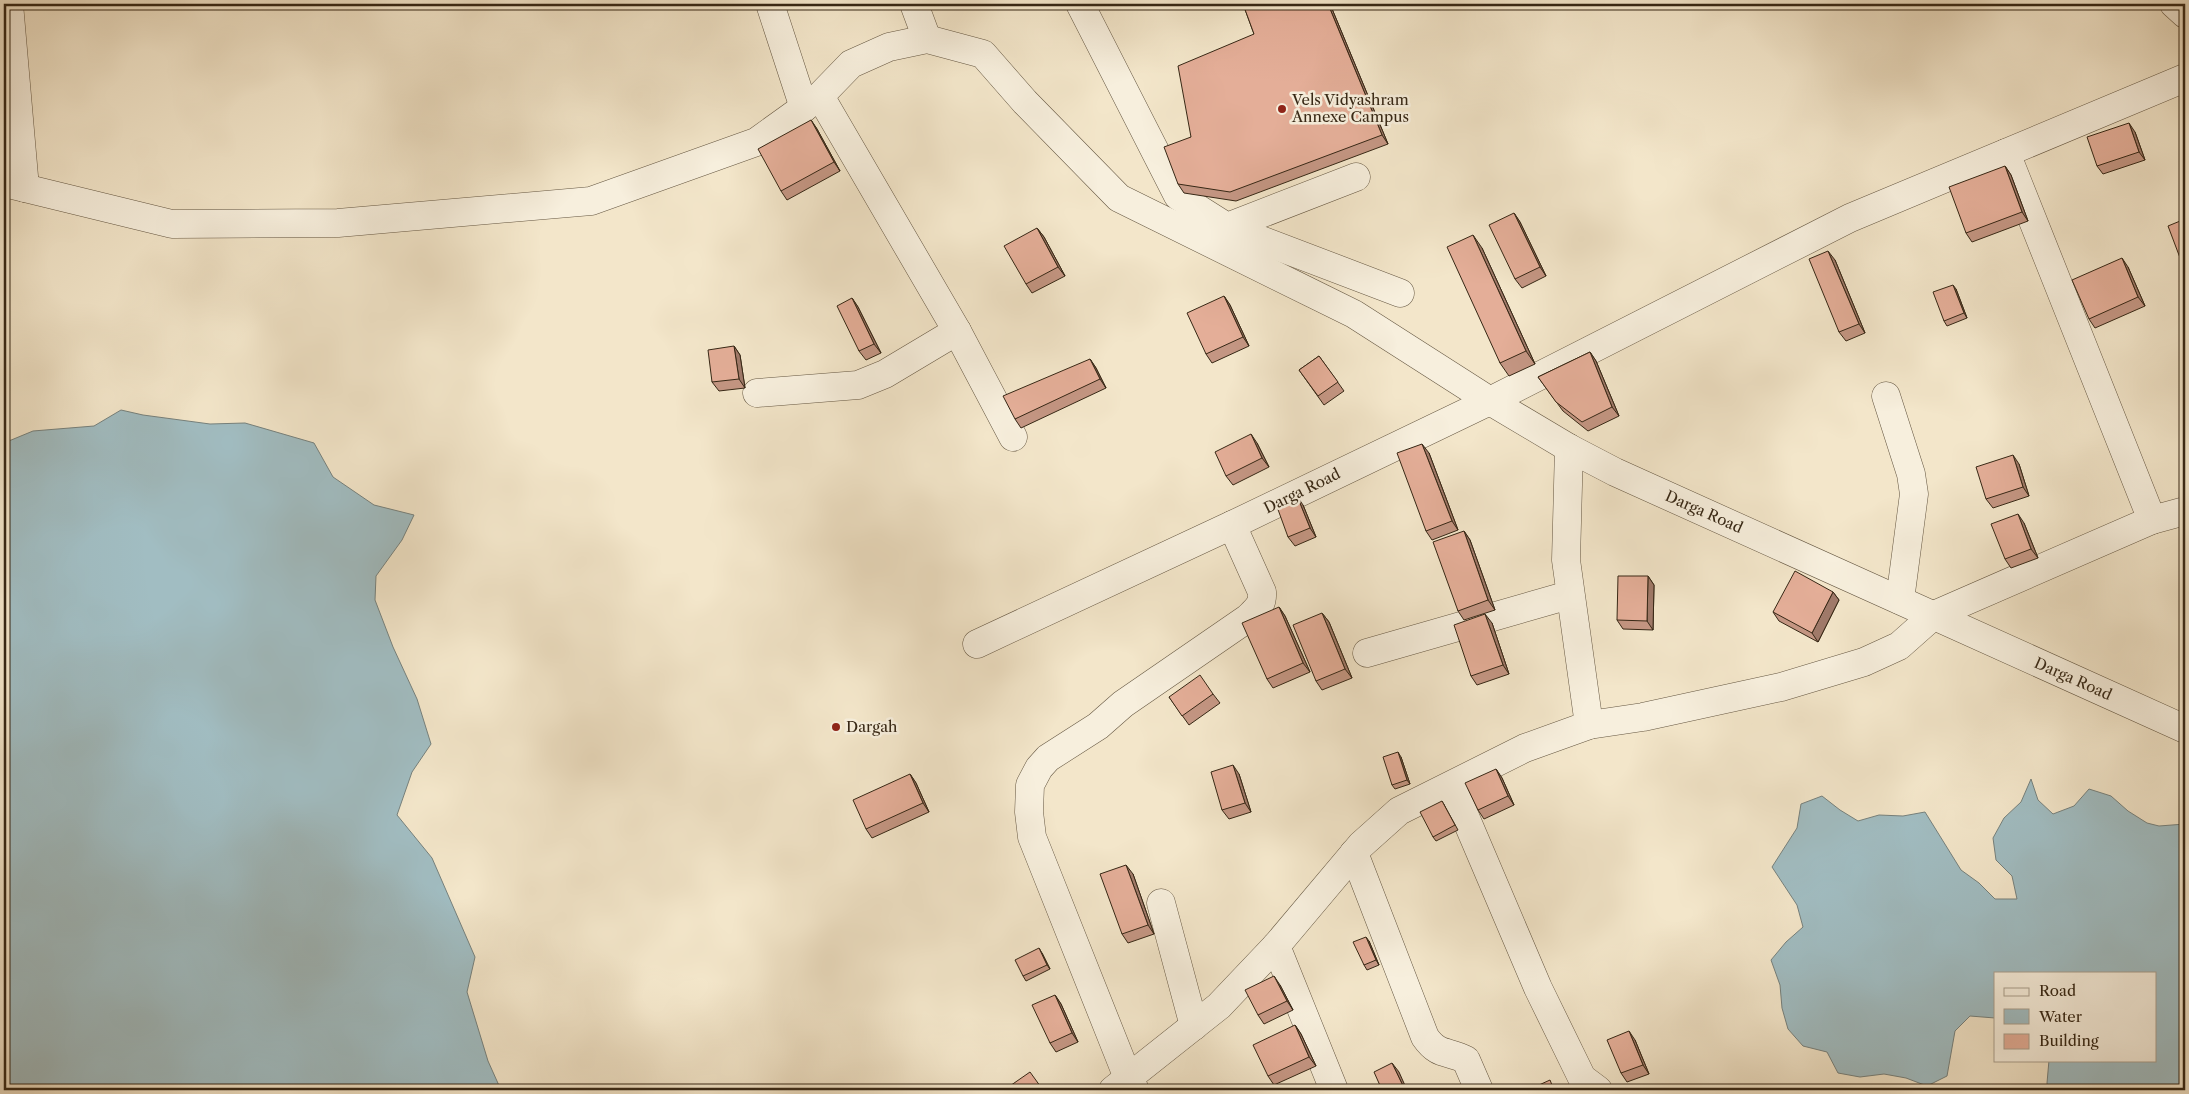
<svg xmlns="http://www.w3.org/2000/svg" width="2189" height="1094" viewBox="0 0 2189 1094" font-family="'Libre Caslon Text',serif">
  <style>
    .water { fill: #a1bdc2; stroke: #76817d }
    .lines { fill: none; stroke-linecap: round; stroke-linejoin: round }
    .minor-casing { stroke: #655742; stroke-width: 29 }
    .minor { stroke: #f7efdd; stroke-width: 28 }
    .wall { fill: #c49683; stroke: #362715 }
    .shaded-wall { fill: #a07a6a; stroke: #362715 }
    .building { fill: #e4ae98; stroke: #362715 }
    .poi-dot { fill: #8f2418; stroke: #f7efdd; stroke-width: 2 }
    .labels { text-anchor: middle; stroke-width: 5; stroke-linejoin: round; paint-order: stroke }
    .poi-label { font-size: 15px; fill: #362715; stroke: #f7efdd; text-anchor: start }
    .street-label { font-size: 15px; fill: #362715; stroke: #f7efdd }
  </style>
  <rect width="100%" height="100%" fill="#f3e6ca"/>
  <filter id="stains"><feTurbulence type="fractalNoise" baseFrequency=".004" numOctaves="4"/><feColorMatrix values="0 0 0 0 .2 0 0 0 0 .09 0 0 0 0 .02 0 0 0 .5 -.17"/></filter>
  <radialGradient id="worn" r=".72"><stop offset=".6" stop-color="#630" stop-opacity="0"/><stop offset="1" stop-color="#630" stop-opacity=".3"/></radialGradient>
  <g class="water">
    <polygon points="121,410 143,415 210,424 245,423 314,443 333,477 374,505 414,515 402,540 376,576 375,600 393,647 417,699 431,744 412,772 397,815 432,858 475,957 467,992 488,1061 501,1090 4,1090 4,671 9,674 4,660 4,443 33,431 94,426"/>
    <polygon points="2031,779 2038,800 2053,814 2074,806 2089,789 2111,796 2128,811 2147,823 2159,826 2185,824 2185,1090 2048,1090 2047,1083 2049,1060 2155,1060 2155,973 1995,973 1995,1018 1970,1016 1955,1031 1947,1076 1927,1086 1906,1078 1884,1074 1860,1077 1838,1073 1827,1052 1803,1046 1788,1029 1782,1008 1780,985 1771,960 1786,942 1803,927 1797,905 1772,867 1797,828 1801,804 1822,796 1840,810 1858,821 1879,815 1903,816 1925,812 1961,870 1979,883 1995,899 2017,899 2012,876 1996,860 1993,838 2004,818 2021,802"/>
  </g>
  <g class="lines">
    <g class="minor-casing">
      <g id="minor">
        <polyline points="9,4 25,188"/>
        <polyline points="770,4 804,108"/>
        <polyline points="914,4 927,39"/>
        <polyline points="1080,4 1178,196 1227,227 1356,177"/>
        <polyline points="2174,4 2185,14"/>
        <polyline points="820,96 957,331 1013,437"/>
        <polyline points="2006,153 2152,520"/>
        <polyline points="4,183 172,224 338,223 591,201 756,142 820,96 851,64 889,47 927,39 983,54 1025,102 1119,198 1354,314 1490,401 1850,218 2185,78"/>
        <polyline points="1223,234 1227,227 1400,293"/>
        <polyline points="757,393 858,385 885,374 957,331"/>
        <polyline points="1886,396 1911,474 1914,494 1900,600"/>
        <polyline points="1569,448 1566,560 1589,725"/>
        <polyline points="977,644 1232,525 1490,401 1569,448 1615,472 2185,729"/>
        <polyline points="1367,653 1569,595"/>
        <polyline points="1452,786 1538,988 1582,1078 1598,1090"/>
        <path d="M1354,853L1425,1037C1439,1057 1448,1050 1466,1060L1479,1090"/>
        <polyline points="1161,903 1194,1026"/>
        <polyline points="1276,946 1334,1090"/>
        <polyline points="1113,1090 1219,1006 1276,946 1361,845 1399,811 1525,748 1589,725 1643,717 1781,687 1864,662 1899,646 1934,615 2152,520 2185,511"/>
        <path d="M1135,1090L1128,1078L1032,837L1029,812L1030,785L1039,768L1048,758L1098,726L1123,704L1248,618C1257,609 1263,605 1262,592L1232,525"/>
      </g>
    </g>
    <use href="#minor" class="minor"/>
  </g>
  <g class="wall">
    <polygon points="1243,4 1330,4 1388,144 1236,201 1184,193 1178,184 1191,137 1254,34"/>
    <polygon points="811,120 817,129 840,171 787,200 781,191"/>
    <polygon points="2135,132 2145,160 2103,174 2097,166"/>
    <polygon points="2005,166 2011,175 2028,221 1972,242 1966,233"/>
    <polygon points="1514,213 1520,222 1546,276 1522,288 1515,279"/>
    <polygon points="1037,228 1044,237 1065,276 1032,293 1026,284"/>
    <polygon points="1482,248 1535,364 1509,376 1500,363"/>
    <polygon points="1835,260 1865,333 1846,341 1839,332"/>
    <polygon points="2128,267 2145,306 2095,328 2089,319"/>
    <polygon points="1956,289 1967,318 1947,326 1944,321"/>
    <polygon points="1224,296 1230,305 1249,346 1212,363 1206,354"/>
    <polygon points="852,298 858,307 881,353 866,360 859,351"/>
    <polygon points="734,346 740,355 745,388 719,391 712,382"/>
    <polygon points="1590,352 1596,361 1619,416 1588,431 1563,411 1538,377"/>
    <polygon points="1319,356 1344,391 1324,405 1299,370"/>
    <polygon points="1090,359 1096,368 1106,388 1021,428 1015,419"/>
    <polygon points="1257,443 1269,467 1233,485 1226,476"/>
    <polygon points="1429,453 1458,530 1432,540 1426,531"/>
    <polygon points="2019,464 2029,496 1993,508 1986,499"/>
    <polygon points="1303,505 1316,537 1295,546 1288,537"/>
    <polygon points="2024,523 2038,558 2011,568 2005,559"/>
    <polygon points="1464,531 1470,540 1495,610 1464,620 1458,611"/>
    <polygon points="1648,576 1654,585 1653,630 1623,629 1617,620"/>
    <polygon points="1833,592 1839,600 1818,642 1779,621 1773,612"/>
    <polygon points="1279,607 1285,616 1310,672 1273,688 1267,679"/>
    <polygon points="1322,613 1329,622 1352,678 1322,690 1316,681"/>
    <polygon points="1492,623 1509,674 1477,685 1471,676"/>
    <polygon points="1213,694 1220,703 1189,725 1169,697"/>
    <polygon points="1401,757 1410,784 1395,789 1392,785"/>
    <polygon points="1496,769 1502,778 1514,805 1484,819 1478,810"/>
    <polygon points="910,774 916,783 929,812 872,838 866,829"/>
    <polygon points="1239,774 1251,812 1229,819 1222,810"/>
    <polygon points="1442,801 1458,830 1436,841 1433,837"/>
    <polygon points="1133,874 1154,934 1128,943 1122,934"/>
    <polygon points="1369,941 1379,965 1367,970 1364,965"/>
    <polygon points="1042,953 1050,969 1026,981 1023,976"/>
    <polygon points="1280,985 1293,1010 1264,1024 1258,1015"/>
    <polygon points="1055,995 1061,1004 1078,1042 1056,1052 1050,1043"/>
    <polygon points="1295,1025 1301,1034 1316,1066 1274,1085 1268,1076"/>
    <polygon points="1635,1040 1649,1074 1627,1082 1621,1073"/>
  </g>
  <g class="shaded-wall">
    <polygon points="1328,4 1330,4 1388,144 1382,135"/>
    <polygon points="811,120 817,129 840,171 834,162"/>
    <polygon points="2129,123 2135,132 2145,160 2139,152"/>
    <polygon points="2005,166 2011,175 2028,221 2022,212"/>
    <polygon points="1514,213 1520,222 1546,276 1540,267"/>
    <polygon points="1037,228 1044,237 1065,276 1058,267"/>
    <polygon points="1473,235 1482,248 1535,364 1526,351"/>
    <polygon points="1828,251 1835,260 1865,333 1859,324"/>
    <polygon points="2122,258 2128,267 2145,306 2138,297"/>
    <polygon points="1953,285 1956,289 1967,318 1964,313"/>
    <polygon points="1224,296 1230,305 1249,346 1243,337"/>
    <polygon points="852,298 858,307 881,353 874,344"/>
    <polygon points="734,346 740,355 745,388 739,379"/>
    <polygon points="1590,352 1596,361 1619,416 1612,407"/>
    <polygon points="1090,359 1096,368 1106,388 1100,379"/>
    <polygon points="1251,434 1257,443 1269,467 1262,458"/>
    <polygon points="1422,444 1429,453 1458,530 1452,521"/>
    <polygon points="2013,455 2019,464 2029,496 2023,487"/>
    <polygon points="1297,496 1303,505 1316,537 1310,528"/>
    <polygon points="2018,514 2024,523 2038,558 2031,549"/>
    <polygon points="1464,531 1470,540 1495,610 1488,600"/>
    <polygon points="1648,576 1654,585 1653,630 1647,621"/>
    <polygon points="1833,592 1839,600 1818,642 1812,633"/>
    <polygon points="1279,607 1285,616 1310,672 1303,663"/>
    <polygon points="1322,613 1329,622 1352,678 1345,669"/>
    <polygon points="1485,614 1492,623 1509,674 1503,665"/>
    <polygon points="1398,752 1401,757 1410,784 1407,780"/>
    <polygon points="1233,765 1239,774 1251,812 1245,803"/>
    <polygon points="1496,769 1502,778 1514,805 1508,796"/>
    <polygon points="910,774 916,783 929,812 923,803"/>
    <polygon points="1126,865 1133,874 1154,934 1148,925"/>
    <polygon points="1366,937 1369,941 1379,965 1376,960"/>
    <polygon points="1039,948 1042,953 1050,969 1047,965"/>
    <polygon points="1274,976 1280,985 1293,1010 1287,1001"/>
    <polygon points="1055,995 1061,1004 1078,1042 1072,1033"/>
    <polygon points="1295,1025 1301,1034 1316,1066 1309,1057"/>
    <polygon points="1629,1031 1635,1040 1649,1074 1643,1065"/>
    <polygon points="1392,1063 1399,1072 1407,1090 1405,1090"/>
  </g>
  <g class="building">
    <polygon points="1243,4 1328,4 1382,135 1230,192 1178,184 1164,147 1191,137 1178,66 1254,34"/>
    <polygon points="811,120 834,162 781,191 758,149"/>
    <polygon points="2129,123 2139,152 2097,166 2087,137"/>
    <polygon points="2005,166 2022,212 1966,233 1949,187"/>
    <polygon points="1514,213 1540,267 1515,279 1489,225"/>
    <polygon points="2185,219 2185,271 2168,226"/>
    <polygon points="1037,228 1058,267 1026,284 1004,246"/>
    <polygon points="1473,235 1526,351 1500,363 1447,247"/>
    <polygon points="1828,251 1859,324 1839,332 1809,259"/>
    <polygon points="2122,258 2138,297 2089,319 2072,280"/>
    <polygon points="1953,285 1964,313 1944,321 1933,292"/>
    <polygon points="1224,296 1243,337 1206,354 1187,313"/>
    <polygon points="852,298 874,344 859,351 837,306"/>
    <polygon points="734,346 739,379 712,382 708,350"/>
    <polygon points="1590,352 1612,407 1582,422 1556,402 1538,377"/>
    <polygon points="1319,356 1338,382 1318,396 1299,370"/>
    <polygon points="1090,359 1100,379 1015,419 1003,396"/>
    <polygon points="1251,434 1262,458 1226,476 1215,452"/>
    <polygon points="1422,444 1452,521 1426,531 1397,453"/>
    <polygon points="2013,455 2023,487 1986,499 1976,467"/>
    <polygon points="1297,496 1310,528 1288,537 1276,504"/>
    <polygon points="2018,514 2031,549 2005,559 1991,524"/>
    <polygon points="1464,531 1488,600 1458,611 1433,542"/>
    <polygon points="1795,571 1833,592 1812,633 1773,612"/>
    <polygon points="1618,576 1648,576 1647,621 1617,620"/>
    <polygon points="1279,607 1303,663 1267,679 1242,623"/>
    <polygon points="1322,613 1345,669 1316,681 1293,625"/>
    <polygon points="1485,614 1503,665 1471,676 1454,625"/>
    <polygon points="1200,675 1213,694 1182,716 1169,697"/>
    <polygon points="1398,752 1407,780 1392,785 1383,757"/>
    <polygon points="1233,765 1245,803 1222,810 1211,772"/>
    <polygon points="1496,769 1508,796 1478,810 1465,783"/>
    <polygon points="910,774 923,803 866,829 853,800"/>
    <polygon points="1442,801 1455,825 1433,837 1420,812"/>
    <polygon points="1126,865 1148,925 1122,934 1100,874"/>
    <polygon points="1366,937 1376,960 1364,965 1353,942"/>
    <polygon points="1039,948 1047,965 1023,976 1015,960"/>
    <polygon points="1274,976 1287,1001 1258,1015 1245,990"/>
    <polygon points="1055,995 1072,1033 1050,1043 1032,1005"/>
    <polygon points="1295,1025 1309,1057 1268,1076 1253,1045"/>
    <polygon points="1629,1031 1643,1065 1621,1073 1607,1040"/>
    <polygon points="1392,1063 1405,1090 1382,1090 1374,1072"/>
    <polygon points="1030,1072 1043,1090 1009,1090 1007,1088"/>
    <polygon points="1550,1080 1554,1090 1528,1090"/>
  </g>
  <g class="poi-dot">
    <circle cx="1282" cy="109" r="5"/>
    <circle cx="836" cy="727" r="5"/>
  </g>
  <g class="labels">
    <g class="poi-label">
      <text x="1292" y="105">Vels Vidyashram<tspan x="1292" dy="17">Annexe Campus</tspan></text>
      <text x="846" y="732">Dargah</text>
    </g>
    <g class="street-label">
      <text transform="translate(1302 491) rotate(-26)" y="5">Darga Road</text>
      <text transform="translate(1704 512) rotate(24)" y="5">Darga Road</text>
      <text transform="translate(2073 679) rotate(24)" y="5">Darga Road</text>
    </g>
  </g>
  <rect width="2189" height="1094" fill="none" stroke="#f3e6ca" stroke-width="20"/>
  <rect x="5" y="5" width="2179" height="1084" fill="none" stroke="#362715" stroke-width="2.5"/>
  <rect x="10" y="10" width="2169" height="1074" fill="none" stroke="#362715"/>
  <rect x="1994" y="972" width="162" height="90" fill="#f7efdd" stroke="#aa9f8d"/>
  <rect x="2004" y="988" width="25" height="8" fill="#f7efdd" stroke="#aa9f8d"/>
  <text x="2039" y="996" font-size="15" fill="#362715">Road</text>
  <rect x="2004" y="1009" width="25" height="15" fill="#a1bdc2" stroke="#aa9f8d"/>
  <text x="2039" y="1022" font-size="15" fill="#362715">Water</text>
  <rect x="2004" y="1034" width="25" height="15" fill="#e4ae98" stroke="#aa9f8d"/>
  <text x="2039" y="1046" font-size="15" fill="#362715">Building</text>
  <rect width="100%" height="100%" filter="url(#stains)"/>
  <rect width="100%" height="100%" fill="url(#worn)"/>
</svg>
